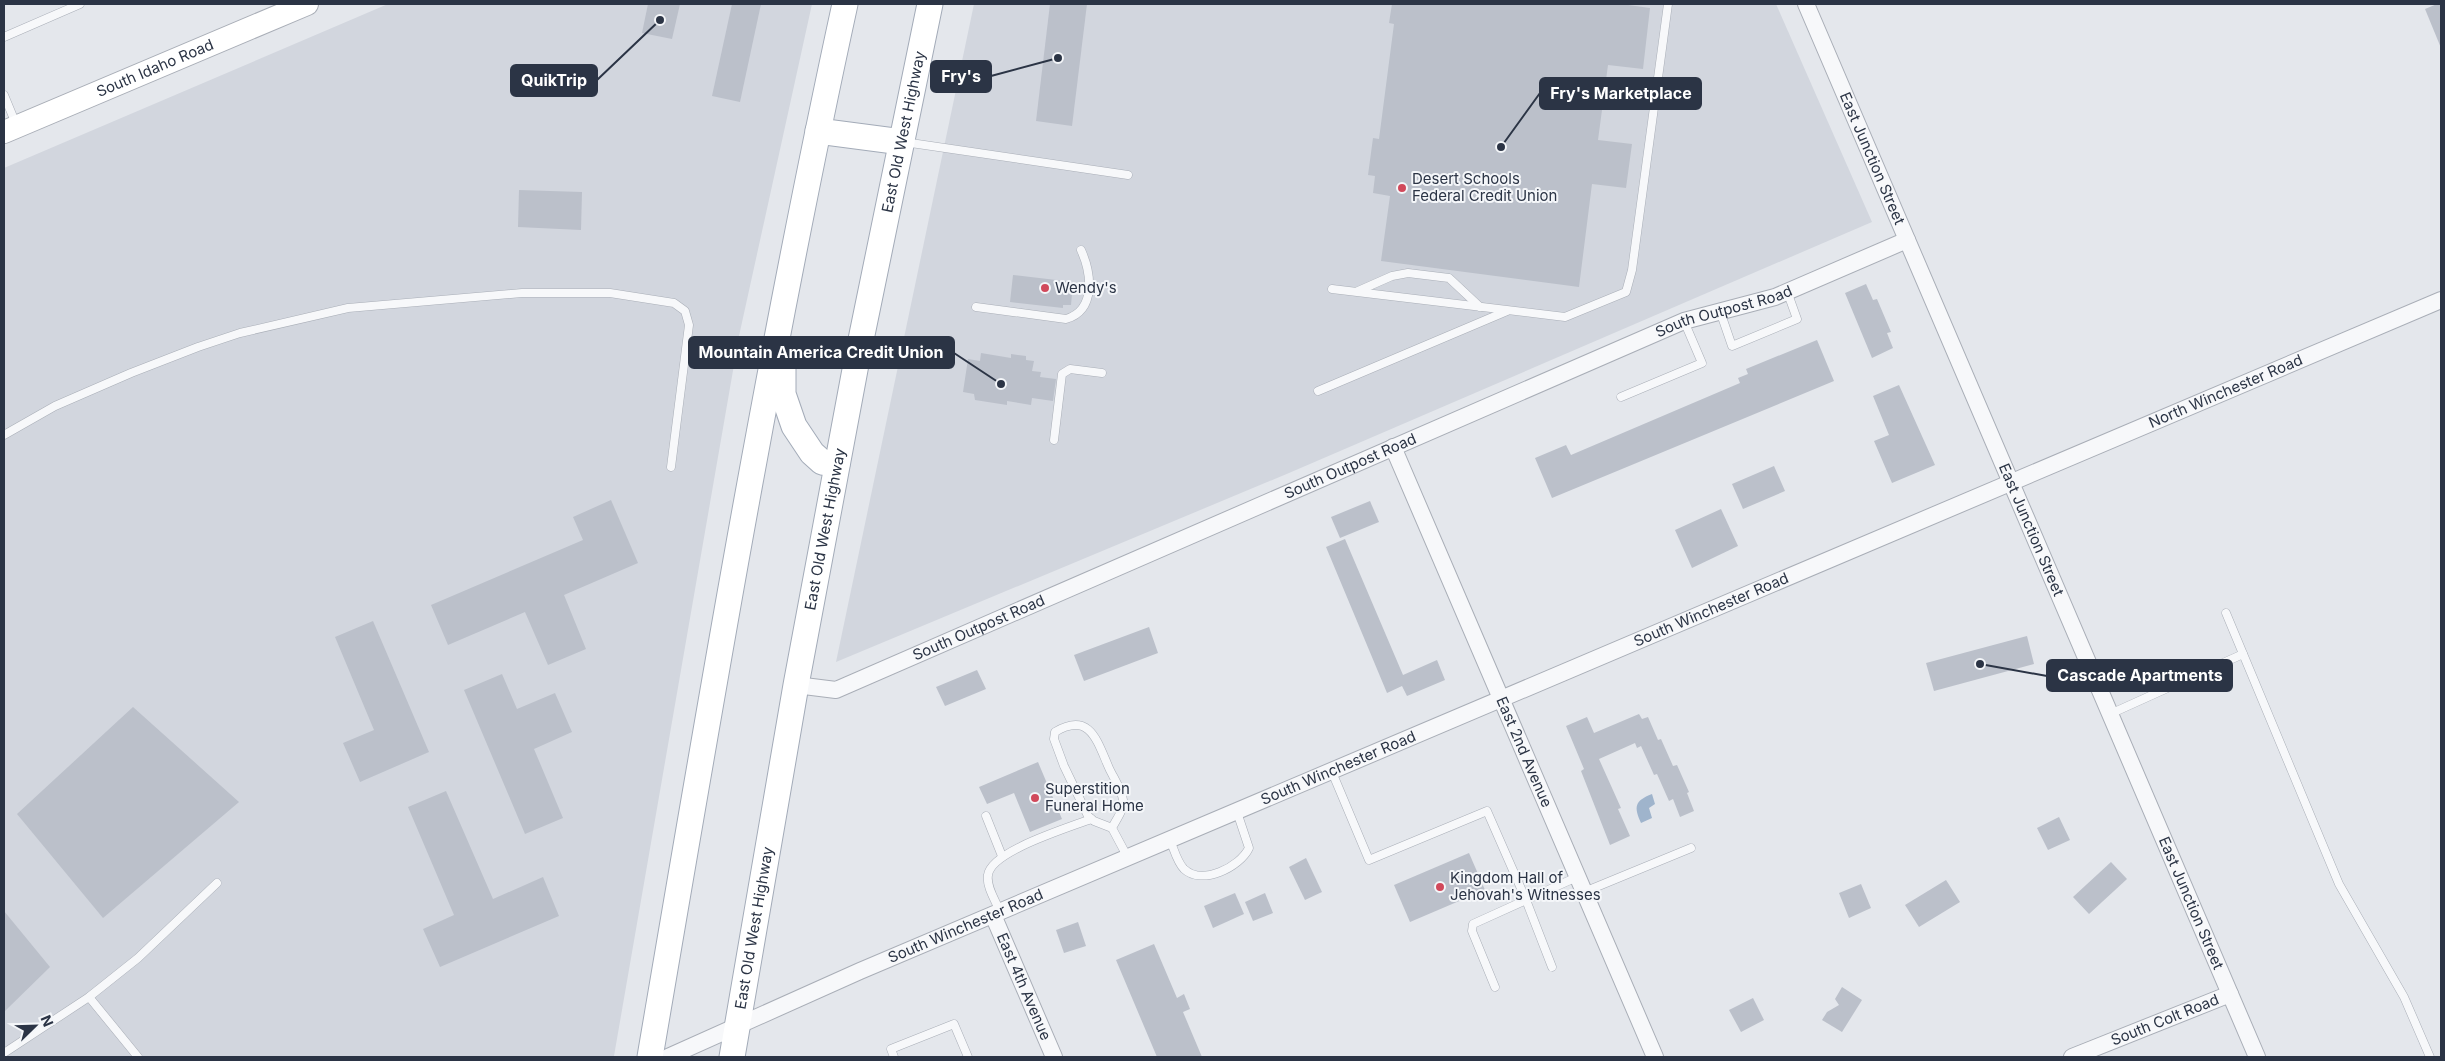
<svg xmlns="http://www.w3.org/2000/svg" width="2445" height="1061" viewBox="0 0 2445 1061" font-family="Inter,sans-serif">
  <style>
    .built { fill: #d2d6de }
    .water { fill: #9fb4cc }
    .building { fill: #bbc0ca }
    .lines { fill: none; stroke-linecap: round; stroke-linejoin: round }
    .lane-casing { stroke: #a9aeb7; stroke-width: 9 }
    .street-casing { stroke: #a9aeb7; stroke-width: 18 }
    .secondary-casing { stroke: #a9aeb7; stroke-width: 24 }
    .primary-casing { stroke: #a3abb8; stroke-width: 27 }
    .lane { stroke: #f7f8fa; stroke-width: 8 }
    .street { stroke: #f7f8fa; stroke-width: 16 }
    .secondary { stroke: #fff; stroke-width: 22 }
    .primary { stroke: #fff; stroke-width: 25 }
    .poi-dot { fill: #d1495b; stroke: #f4f6f9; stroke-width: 2 }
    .labels { text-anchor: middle; stroke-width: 4; stroke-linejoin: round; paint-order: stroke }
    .street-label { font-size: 15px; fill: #2b3445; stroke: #f4f6f9 }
    .poi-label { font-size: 15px; fill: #2b3445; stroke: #f4f6f9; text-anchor: start }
    .leader { fill: none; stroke: #2b3445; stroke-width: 2 }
    .callout-dot { fill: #2b3445; stroke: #f4f6f9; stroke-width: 2 }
    .callout { fill: #2b3445; stroke: #2b3445; stroke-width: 2 }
    .callout-label { font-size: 16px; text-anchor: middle; font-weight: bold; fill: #fff }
  </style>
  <rect width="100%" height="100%" fill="#e4e7ec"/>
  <g class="built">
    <polygon points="388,4 812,4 739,336 614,1056 4,1057 4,168"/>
    <polygon points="974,4 1776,4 1872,222 1289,473 836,662"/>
  </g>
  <path class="water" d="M1652,794L1655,804L1649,808L1652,818L1641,823C1634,807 1634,801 1652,794Z"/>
  <g class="building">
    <polygon points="648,4 680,4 672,39 642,33"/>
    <polygon points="732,4 761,4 740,102 712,96"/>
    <polygon points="1050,4 1087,4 1072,126 1036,121"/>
    <polygon points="1392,4 1621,4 1650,8 1643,69 1608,65 1598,140 1632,144 1626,188 1592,184 1579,287 1381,261 1390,196 1373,193 1375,176 1368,175 1373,138 1379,139 1394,24 1389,23"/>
    <polygon points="2437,4 2441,4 2441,48 2425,9"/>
    <polygon points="519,190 582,192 581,230 518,227"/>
    <polygon points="1013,275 1073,282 1071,305 1063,305 1063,308 1010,302"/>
    <polygon points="1866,284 1873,300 1877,299 1891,332 1887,333 1893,348 1872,358 1845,293"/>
    <polygon points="1817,340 1834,381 1552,498 1535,458 1566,445 1571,455 1740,383 1738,378 1748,374 1746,369"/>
    <polygon points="981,353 1011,358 1011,354 1026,356 1026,360 1034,361 1032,371 1041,372 1040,377 1056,379 1053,401 1032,398 1031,405 1007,401 1007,405 975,400 974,394 963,392 968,359 980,361"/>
    <polygon points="1899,385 1935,465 1892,483 1874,441 1889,435 1873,396"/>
    <polygon points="1774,466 1785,491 1743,509 1732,484"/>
    <polygon points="611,500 638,563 564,595 586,649 548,665 525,612 448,645 431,605 583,540 573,517"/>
    <polygon points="1370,501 1379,522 1340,538 1331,517"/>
    <polygon points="1721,509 1738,546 1692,568 1675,530"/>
    <polygon points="1345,539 1403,675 1437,660 1445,680 1407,696 1402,686 1387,693 1326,547"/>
    <polygon points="373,621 429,752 360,782 343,743 374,730 335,637"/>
    <polygon points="1149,627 1158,653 1084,681 1074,655"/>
    <polygon points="2027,636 2034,664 1934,691 1926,663"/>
    <polygon points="977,670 986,689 945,706 936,687"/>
    <polygon points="502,674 517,709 555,693 572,732 534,749 563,818 525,834 464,690"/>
    <polygon points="133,707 239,802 103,918 17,814"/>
    <polygon points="1639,714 1642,719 1648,717 1658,740 1661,739 1673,766 1677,765 1689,792 1687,793 1694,811 1680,817 1673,799 1669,801 1657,774 1654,775 1641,746 1637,748 1635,743 1599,759 1621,808 1618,809 1630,836 1610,845 1581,771 1584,769 1566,726 1587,717 1594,733"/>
    <polygon points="1038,762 1062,819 1030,832 1014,793 987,804 979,787"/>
    <polygon points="446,791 493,899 543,877 559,916 440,967 423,929 454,915 408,807"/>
    <polygon points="2059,817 2070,840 2048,850 2037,828"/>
    <polygon points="1469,853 1485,890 1410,922 1394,885"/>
    <polygon points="1306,858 1322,892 1305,900 1289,867"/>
    <polygon points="2111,862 2127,879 2089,914 2073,897"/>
    <polygon points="1946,880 1960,902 1919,927 1905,905"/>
    <polygon points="1861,884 1871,908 1849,918 1839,893"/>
    <polygon points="1235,893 1244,914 1213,928 1204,906"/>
    <polygon points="1265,893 1273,913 1253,921 1245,902"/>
    <polygon points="4,911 50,967 4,1012"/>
    <polygon points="1078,922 1086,946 1064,953 1056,930"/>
    <polygon points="1154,944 1177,998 1184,994 1190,1009 1183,1012 1202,1057 1157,1057 1116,960"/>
    <polygon points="1842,987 1862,1000 1842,1032 1822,1020 1827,1012 1839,1005 1835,999"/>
    <polygon points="1753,998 1764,1020 1741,1032 1729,1010"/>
  </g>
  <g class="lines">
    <g class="lane-casing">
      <g id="lane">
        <polyline points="4,37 80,4"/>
        <polyline points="4,95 16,124"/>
        <polyline points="904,142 1128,175"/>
        <polyline points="1332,289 1565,317 1626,292 1632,270 1668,4"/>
        <polyline points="1358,291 1392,276 1408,273 1449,278 1480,307"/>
        <path d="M976,307L1066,319C1097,310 1091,272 1081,250"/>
        <polyline points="1720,311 1732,346 1797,319 1787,291"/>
        <polyline points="1318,391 1507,311"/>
        <polyline points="1621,397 1702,363 1684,321"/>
        <polyline points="4,435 55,406 131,373 198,347 240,333 348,308 522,293 610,293 674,303 685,311 689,325 671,467"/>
        <polyline points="1054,440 1062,374 1070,369 1102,373"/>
        <polyline points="2226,613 2339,884 2404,997 2430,1057"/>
        <polyline points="2110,714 2243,654"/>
        <polyline points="1332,772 1369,860 1487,811 1526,900 1577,877"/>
        <polyline points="986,816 1002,856"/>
        <path d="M1112,828L1094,821L1088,816L1064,766L1054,739L1055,732C1090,711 1097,741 1109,768C1113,777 1122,790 1123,800C1124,810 1117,818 1112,828L1128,858"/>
        <path d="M1170,840C1174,849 1177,862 1184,869C1202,886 1240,867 1249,848L1237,812"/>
        <polyline points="1584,892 1691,848"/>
        <path d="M1000,912C996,901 986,887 988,875C991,851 1068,828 1091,819"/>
        <polyline points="1495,987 1472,931 1473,924 1526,900 1552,967"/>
        <polyline points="89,997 138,1057"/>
        <polyline points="4,1053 89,997 138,958 217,883"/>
        <polyline points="894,1057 891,1049 954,1024 968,1057"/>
      </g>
    </g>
    <g class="street-casing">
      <g id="street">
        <path id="s1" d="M1806,4L2257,1057"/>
        <path id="s2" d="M1393,447L1655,1057"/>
        <path id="s3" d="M796,685L836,690L1684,321L1775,297L1907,240"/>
        <path id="s4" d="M993,915L1054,1057"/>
        <path id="s5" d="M668,1057L860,971L2441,300"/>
        <path id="s6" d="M2072,1057L2230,994"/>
      </g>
    </g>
    <g class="secondary-casing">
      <g id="secondary">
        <path id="s7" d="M4,132L307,4"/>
      </g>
    </g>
    <g class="primary-casing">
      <g id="primary">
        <polyline points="818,131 902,142"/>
        <polyline points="783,367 783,394 794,426 812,453 822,462 837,464"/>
        <path d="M650,1057C710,705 769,353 845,4"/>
        <path id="s8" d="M732,1057L796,685L857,359L930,4"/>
      </g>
    </g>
    <use href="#lane" class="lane"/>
    <use href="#street" class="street"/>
    <use href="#secondary" class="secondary"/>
    <use href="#primary" class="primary"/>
  </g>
  <g class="poi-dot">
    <circle cx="1402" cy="188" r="5"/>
    <circle cx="1045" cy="288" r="5"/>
    <circle cx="1035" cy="798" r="5"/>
    <circle cx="1440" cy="887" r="5"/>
  </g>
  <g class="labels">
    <g class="street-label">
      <text dy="5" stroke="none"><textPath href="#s7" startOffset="164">South Idaho Road</textPath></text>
      <text dy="5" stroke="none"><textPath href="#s8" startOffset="941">East Old West Highway</textPath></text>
      <text dy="5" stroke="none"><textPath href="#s1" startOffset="168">East Junction Street</textPath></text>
      <text dy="5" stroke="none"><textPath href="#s3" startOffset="1006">South Outpost Road</textPath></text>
      <text dy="5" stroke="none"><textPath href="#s5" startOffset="1694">North Winchester Road</textPath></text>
      <text dy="5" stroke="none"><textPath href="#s3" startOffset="601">South Outpost Road</textPath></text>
      <text dy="5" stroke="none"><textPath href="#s8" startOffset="536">East Old West Highway</textPath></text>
      <text dy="5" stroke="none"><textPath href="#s1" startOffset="572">East Junction Street</textPath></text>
      <text dy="5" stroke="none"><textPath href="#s5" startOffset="1135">South Winchester Road</textPath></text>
      <text dy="5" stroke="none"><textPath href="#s3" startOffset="196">South Outpost Road</textPath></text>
      <text dy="5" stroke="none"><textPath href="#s2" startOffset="332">East 2nd Avenue</textPath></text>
      <text dy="5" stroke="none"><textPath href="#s5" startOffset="730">South Winchester Road</textPath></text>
      <text dy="5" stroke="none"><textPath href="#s1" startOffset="978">East Junction Street</textPath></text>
      <text dy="5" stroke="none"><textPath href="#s5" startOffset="325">South Winchester Road</textPath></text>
      <text dy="5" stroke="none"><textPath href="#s8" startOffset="131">East Old West Highway</textPath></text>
      <text dy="5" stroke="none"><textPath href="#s4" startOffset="78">East 4th Avenue</textPath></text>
      <text dy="5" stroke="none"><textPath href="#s6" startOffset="100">South Colt Road</textPath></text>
    </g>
    <g class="poi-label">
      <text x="1412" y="184">Desert Schools<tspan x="1412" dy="17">Federal Credit Union</tspan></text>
      <text x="1055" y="293">Wendy's</text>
      <text x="1045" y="794">Superstition<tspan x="1045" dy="17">Funeral Home</tspan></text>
      <text x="1450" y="883">Kingdom Hall of<tspan x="1450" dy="17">Jehovah's Witnesses</tspan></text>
    </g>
  </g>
  <path class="leader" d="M1058 58L991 76M660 20L597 80M1501 147L1540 93M1001 384L954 353M1980 664L2047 676"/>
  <g class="callout-dot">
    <circle cx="1058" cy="58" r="5"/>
    <circle cx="660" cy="20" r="5"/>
    <circle cx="1501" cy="147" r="5"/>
    <circle cx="1001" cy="384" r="5"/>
    <circle cx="1980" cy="664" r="5"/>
  </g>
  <g class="callout">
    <rect x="931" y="61" width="60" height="31" rx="5"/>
    <rect x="511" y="65" width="86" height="31" rx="5"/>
    <rect x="1540" y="78" width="161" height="31" rx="5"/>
    <rect x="689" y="337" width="265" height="31" rx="5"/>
    <rect x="2047" y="660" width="185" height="31" rx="5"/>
  </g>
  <g class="callout-label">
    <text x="961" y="82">Fry's</text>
    <text x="554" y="86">QuikTrip</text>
    <text x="1621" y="99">Fry's Marketplace</text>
    <text x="821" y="358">Mountain America Credit Union</text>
    <text x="2140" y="681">Cascade Apartments</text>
  </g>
  <rect width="2445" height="1061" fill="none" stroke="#2b3445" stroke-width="10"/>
  <g transform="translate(35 1026) rotate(67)" stroke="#f4f6f9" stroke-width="4" paint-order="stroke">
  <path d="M0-4L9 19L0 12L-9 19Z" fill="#2b3445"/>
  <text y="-8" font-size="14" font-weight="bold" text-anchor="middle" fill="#2b3445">N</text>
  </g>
</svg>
